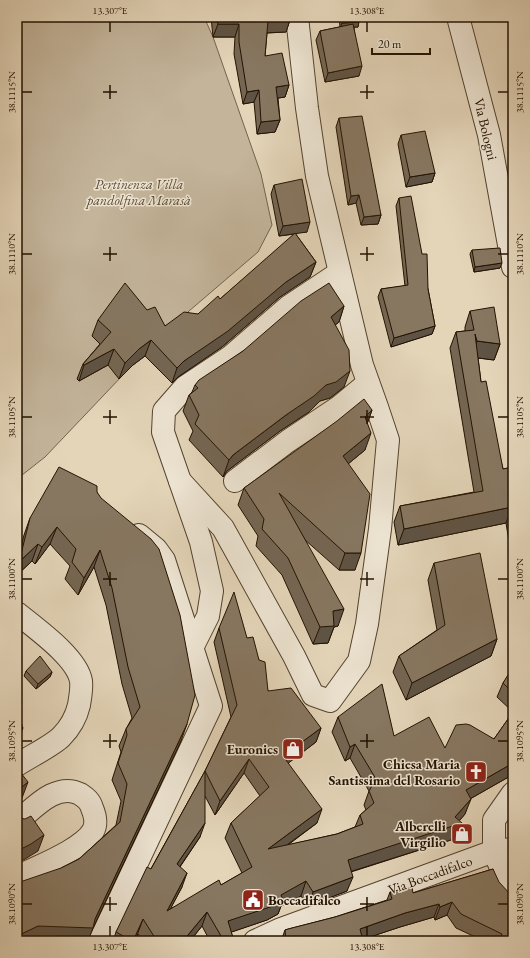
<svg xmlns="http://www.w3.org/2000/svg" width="530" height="958" viewBox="0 0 530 958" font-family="'EB Garamond',serif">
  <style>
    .green { fill: #c3b49a; stroke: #73634e }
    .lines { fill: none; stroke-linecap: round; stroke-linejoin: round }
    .minor-casing { stroke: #53432f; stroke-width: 24 }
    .tertiary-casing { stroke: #53432f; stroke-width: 24 }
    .minor { stroke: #ede4d2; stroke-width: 22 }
    .tertiary { stroke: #ede4d2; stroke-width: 22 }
    .wall { fill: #746653; stroke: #231201; fill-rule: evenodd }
    .shaded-wall { fill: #5e5344; stroke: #231201 }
    .building { fill: #877761; stroke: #231201 }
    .ticks { fill: none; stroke: #231201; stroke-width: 1.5 }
    .labels { text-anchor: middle; stroke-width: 3; stroke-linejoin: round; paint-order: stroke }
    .street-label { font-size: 14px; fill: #231201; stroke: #ede4d2 }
    .park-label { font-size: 14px; font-style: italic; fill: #5b4b37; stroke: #ede4d2 }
    .poi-label { font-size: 14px; font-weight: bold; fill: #231201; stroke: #ede4d2; text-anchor: end }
    .neatline { fill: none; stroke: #231201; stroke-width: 1.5 }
    .ticks-label { font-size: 10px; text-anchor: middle; fill: #231201 }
  </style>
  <rect width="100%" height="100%" fill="#e4d5b9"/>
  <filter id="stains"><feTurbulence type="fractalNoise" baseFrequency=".005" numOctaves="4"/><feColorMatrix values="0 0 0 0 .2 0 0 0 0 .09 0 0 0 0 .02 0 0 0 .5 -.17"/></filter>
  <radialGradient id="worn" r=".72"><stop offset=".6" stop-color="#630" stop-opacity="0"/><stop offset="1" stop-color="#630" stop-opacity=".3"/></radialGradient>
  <polygon class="green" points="17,17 126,17 127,22 146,17 204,17 213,37 261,174 272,225 258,252 161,335 45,457 17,479"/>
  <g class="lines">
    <g class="minor-casing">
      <g id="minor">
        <polyline points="180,481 223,528 294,656 313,695 330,701 359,661 367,624 380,529 388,440 377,407 362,365 317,176 307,108 297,17"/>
        <polyline points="235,481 288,441 339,407 368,383"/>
        <polyline points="192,648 208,616 212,591 201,542 163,432 164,411 185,387 230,357 288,307 339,273"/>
        <polyline points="100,941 211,706 164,560 156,549 139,535"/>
      </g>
    </g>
    <g class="tertiary-casing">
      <g id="tertiary">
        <polyline points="458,17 489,135 513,267"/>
        <path d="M17,613C35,628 77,657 81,681C82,689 80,698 79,705C76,718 70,728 61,737C52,746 29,757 17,765"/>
        <polyline points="513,793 494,820 494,851 513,898"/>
        <path d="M17,822C34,808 56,782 80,794C86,798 90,801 92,808C95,815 97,824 93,831C82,850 36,867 17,877"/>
        <polyline points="255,941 281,929 494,851 513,849"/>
      </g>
    </g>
    <use href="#minor" class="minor"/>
    <use href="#tertiary" class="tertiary"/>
  </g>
  <g class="wall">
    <polygon points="211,17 290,17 290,20 286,32 267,33 265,56 289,85 285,97 278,98 280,120 275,132 257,134 254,102 243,104 234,54 235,37 213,37"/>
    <polygon points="339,17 359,17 358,27 354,27 359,76 325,82 316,40 320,31 340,27"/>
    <polygon points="339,118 381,215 378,224 361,225 356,203 348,205 336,127"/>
    <polygon points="401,135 435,173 432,182 406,187 398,144"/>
    <polygon points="511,160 513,160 513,197 508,170"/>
    <polygon points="274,185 307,232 295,233 316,262 310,277 280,297 222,347 178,377 172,383 145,356 133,365 119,379 108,365 79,381 77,379 83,364 100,344 92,336 98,320 147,310 165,326 198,314 220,299 295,234 279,236 271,194"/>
    <polygon points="399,198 428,289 435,326 432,334 391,347 378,297 381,289 405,286 396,206"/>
    <polygon points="472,250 500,268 474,272 470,254"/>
    <polygon points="344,306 339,322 335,325 344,387 330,398 320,401 309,412 280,431 227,471 223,477 189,440 193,431 183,411 189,395 192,392 195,385 243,351"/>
    <polygon points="470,311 500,344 494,360 478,358 481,382 503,469 513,467 513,567 506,523 398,545 394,522 400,506 474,492 450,348 456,332 465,331 465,327"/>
    <polygon points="372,410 367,424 365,450 348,464 355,570 339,570 304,539 338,626 334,627 328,643 313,644 282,575 256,546 258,536 238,505 244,488"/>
    <polygon points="97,492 181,741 93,928 61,868 79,859 116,825 121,801 112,780 121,752 119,746 126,729 132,718 122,684 106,605 94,567 78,595 65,579 70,566 50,544 35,564 32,561 17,575 17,563 24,535 30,518"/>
    <polygon points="434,563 497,639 491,656 406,700 393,672 399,656 437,630 428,580"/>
    <path d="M219,628L247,638L259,660L268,691L321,728L316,742L288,763L317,823L288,845L337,834L355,827L360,815L366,810L364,805L369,791L350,758L345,761L332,732L338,717L394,736L445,748L494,739L513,712L497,697L503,683L513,669V773L512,775L470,799L465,814L459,821L457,838L351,872L347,891L308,906L301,896L281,906L278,914L267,920L231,932L234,941H261H210L202,926L190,941H143L138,934L135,941H113L116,932L205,771L231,717L214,642ZM244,773L260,796L231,823L225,838L242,873L221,885L170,909L182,887L180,867L200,837L205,796L215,815Z"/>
    <polygon points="26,671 52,672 50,677 36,689 24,676"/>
    <polygon points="493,869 513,941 484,941 456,928 447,915 435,920 434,917 400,927 363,939 363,941 281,941 285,930 335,917 387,900 390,892 413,893"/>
  </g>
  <g class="shaded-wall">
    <polygon points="290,20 286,32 263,33 268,21"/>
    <polygon points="359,22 358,27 340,28 342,23"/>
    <polygon points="218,24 239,24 235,37 213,37"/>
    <polygon points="362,66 359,76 325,82 328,73"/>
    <polygon points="289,85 285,97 272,99 276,87"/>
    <polygon points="259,90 254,102 243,104 247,92"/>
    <polygon points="280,120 275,132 257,134 261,122"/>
    <polygon points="435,173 432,182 406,187 410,177"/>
    <polygon points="359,195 356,203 348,205 351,196"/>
    <polygon points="381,215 378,224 361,225 364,217"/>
    <polygon points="310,222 307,232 279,236 283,226"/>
    <polygon points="316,262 310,277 280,297 222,347 178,377 172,383 177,368 184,361 286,282"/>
    <polygon points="502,263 500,268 474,272 475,267"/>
    <polygon points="344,306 339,322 325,333 331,317"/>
    <polygon points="435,326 432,334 391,347 394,338"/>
    <polygon points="151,340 145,356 133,365 119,379 125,363 139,349"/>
    <polygon points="477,341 500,344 494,360 471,357"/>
    <polygon points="114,349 108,365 79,381 84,365"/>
    <polygon points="350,371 344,387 330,398 320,401 309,412 280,431 227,471 223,477 229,460 233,455 326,385"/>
    <polygon points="372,410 366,427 365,417"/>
    <polygon points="371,433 365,450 337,473 343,456"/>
    <polygon points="512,507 506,523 398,545 404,529"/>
    <polygon points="57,527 50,544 35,564 42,547"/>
    <polygon points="38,544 32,561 17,575 17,568 19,562"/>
    <polygon points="100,550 94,567 78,595 84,578"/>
    <polygon points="345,553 361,553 355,570 339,570"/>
    <polygon points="344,609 338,626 334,627 328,643 313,644 320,627 333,611"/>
    <polygon points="497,639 491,656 406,700 412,683"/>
    <polygon points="52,672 50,677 36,689 38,684"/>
    <polygon points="187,724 181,741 93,928 88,941 17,941 17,936 38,926 95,919"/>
    <polygon points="23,728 17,743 17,732"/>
    <polygon points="321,728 316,742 278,771 283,756"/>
    <polygon points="355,744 350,758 345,761 350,747"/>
    <polygon points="249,759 244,773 215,815 220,801"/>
    <polygon points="513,763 513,773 512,775 461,804 466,790"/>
    <polygon points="28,782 22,798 17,802 17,791"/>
    <polygon points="471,799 465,814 455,826 462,823 457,838 343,874 348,860 455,817"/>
    <polygon points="322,809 317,823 262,863 268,849"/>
    <polygon points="205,823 200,837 172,878 177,864"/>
    <polygon points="44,835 38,851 25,859 17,863 17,851"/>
    <polygon points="187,873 182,887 162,925 167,911"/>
    <polygon points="353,877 347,891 308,906 313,892"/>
    <polygon points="306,881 301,896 281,906 278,914 267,920 223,935 228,921"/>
    <polygon points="452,902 447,915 435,920 440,907"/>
    <polygon points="439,904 434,917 400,927 358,941 360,929 405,913"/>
    <polygon points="207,912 202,926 190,941 183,941"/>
    <polygon points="143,919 135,941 133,941"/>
    <polygon points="322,939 321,941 315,941"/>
  </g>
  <g class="building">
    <polygon points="217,17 290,17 290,20 268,21 265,56 282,53 289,85 276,87 280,120 261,122 259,90 247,92 239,42 239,24 218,24"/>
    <polygon points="341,17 359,17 359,22 342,23"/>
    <polygon points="353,24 362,66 328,73 320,31"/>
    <polygon points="362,116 381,215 364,217 359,195 351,196 339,118"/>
    <polygon points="425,131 435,173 410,177 401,135"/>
    <polygon points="511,160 513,160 513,169"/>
    <polygon points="302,179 310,222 283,226 274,185"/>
    <polygon points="411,196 422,254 427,254 428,289 435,326 394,338 381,289 408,285 399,198"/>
    <polygon points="295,233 316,262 286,282 228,331 184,361 177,368 151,340 139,349 125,363 114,349 84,365 83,364 111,332 98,320 125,283 147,310 155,307 165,326 184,312 198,314 218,296 220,299"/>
    <polygon points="500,248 502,263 475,267 472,250"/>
    <polygon points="329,283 344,306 331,317 349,350 350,371 336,382 326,385 314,396 286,415 233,455 229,460 195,424 199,415 189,395 198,388 195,385 199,380 243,351 301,301"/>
    <polygon points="494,307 500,344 477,341 475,334 481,382 486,381 503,469 513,467 513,512 512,507 404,529 400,506 483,491 456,332 474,330 470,311"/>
    <polygon points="364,399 372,410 365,417 371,433 343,456 370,494 361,553 345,553 279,493 344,609 333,611 334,626 320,627 288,558 262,529 264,519 244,488 337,421"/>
    <polygon points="59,467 97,486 97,492 101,498 151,539 159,549 180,615 195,695 187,724 95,919 93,928 38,926 17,936 17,883 61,868 79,859 120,822 127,784 118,763 127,735 126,729 140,707 128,667 112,588 100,550 84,578 72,562 76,549 57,527 42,547 38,544 19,562 30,518"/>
    <polygon points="480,553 497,639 412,683 399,656 445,625 434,563"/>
    <polygon points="234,592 247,638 253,637 259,660 265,662 268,691 291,688 321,728 283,756 322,809 268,849 337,834 363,824 360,815 374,803 369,791 376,779 355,744 350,747 338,717 382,684 394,736 429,717 445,748 456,725 466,724 470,725 494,739 513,712 513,763 466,790 471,799 455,817 462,823 348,860 353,877 313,892 306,881 281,895 283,900 273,906 228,921 234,941 252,936 260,939 261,941 224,941 207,912 183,941 157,941 143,919 133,941 132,941 116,932 147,867 151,869 205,771 205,823 177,864 187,873 167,911 219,880 221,885 252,867 231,823 269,787 249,759 220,801 205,771 237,705 219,628"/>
    <polygon points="40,656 52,672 38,684 26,671"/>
    <polygon points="513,669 513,693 503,683 511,670"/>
    <polygon points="17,711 23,728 17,732"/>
    <polygon points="17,768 28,782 17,791"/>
    <polygon points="31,816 44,835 31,844 17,851 17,817 19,818 25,819"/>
    <polygon points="493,869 499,882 510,894 513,896 513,941 499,941 502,934 461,914 452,902 440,907 439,904 405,913 360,929 363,941 323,941 322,939 315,941 286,941 285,930 288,929 335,917 392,899 390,892 412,887 413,893"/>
  </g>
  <path class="ticks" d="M110,22V32M367,22V32M110,85V99M367,85V99M22,92H32M103,92H117M360,92H374M498,92H508M110,247V261M367,247V261M22,254H32M103,254H117M360,254H374M498,254H508M110,410V424M367,410V424M22,417H32M103,417H117M360,417H374M498,417H508M110,572V586M367,572V586M22,579H32M103,579H117M360,579H374M498,579H508M110,734V748M367,734V748M22,741H32M103,741H117M360,741H374M498,741H508M110,897V911M367,897V911M22,904H32M103,904H117M360,904H374M498,904H508M110,926V936M367,926V936"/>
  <defs>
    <g id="shop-square" transform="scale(1.15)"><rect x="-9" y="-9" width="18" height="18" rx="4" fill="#8f2418" stroke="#ede4d2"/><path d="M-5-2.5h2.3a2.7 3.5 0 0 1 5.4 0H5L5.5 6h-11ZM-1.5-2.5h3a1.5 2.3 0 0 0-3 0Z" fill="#fff"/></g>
    <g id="church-square" transform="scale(1.15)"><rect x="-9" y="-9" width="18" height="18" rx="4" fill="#8f2418" stroke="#ede4d2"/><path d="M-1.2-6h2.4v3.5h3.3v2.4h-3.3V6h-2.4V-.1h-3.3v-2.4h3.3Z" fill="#fff"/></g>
    <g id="civic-square" transform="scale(1.15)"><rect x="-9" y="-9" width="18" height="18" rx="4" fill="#8f2418" stroke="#ede4d2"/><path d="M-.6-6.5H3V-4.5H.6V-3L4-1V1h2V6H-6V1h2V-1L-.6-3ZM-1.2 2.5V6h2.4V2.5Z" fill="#fff"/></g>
  </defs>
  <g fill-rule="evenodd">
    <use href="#shop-square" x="293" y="749"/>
    <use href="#church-square" x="476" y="772"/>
    <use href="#shop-square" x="462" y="834"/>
    <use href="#civic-square" x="253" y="900"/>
  </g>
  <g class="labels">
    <g class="street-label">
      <text transform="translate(486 129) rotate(77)" y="5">Via Bologni</text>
      <text transform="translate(430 875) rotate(-20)" y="5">Via Boccadifalco</text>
    </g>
    <g class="park-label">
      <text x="139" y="189">Pertinenza Villa<tspan x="139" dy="16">pandolfina Marasà</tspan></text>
    </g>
    <g class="poi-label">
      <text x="278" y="754">Euronics</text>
      <text x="460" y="769">Chiesa Maria<tspan x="460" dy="16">Santissima del Rosario</tspan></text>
      <text x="446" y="831">Alberelli<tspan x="446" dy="16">Virgilio</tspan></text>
      <text x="268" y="905" text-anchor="start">Boccadifalco</text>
    </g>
  </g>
  <rect width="530" height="958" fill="none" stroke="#e4d5b9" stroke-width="44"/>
  <path d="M372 48v6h58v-6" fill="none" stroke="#231201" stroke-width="2"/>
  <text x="378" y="48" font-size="12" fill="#231201" stroke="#ede4d2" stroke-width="3" paint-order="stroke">20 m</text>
  <rect x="22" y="22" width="486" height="914" class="neatline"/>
  <g class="ticks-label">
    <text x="110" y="14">13.307°E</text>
    <text x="367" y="14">13.308°E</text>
    <text transform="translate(11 92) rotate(-90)" y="4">38.1115°N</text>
    <text transform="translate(519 92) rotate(-90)" y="4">38.1115°N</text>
    <text transform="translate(11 254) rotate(-90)" y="4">38.1110°N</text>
    <text transform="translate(519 254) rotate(-90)" y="4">38.1110°N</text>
    <text transform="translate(11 417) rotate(-90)" y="4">38.1105°N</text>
    <text transform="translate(519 417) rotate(-90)" y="4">38.1105°N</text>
    <text transform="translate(11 579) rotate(-90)" y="4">38.1100°N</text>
    <text transform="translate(519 579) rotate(-90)" y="4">38.1100°N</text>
    <text transform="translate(11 741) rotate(-90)" y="4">38.1095°N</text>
    <text transform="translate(519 741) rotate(-90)" y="4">38.1095°N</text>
    <text transform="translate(11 904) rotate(-90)" y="4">38.1090°N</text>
    <text transform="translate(519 904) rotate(-90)" y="4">38.1090°N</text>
    <text x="110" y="950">13.307°E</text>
    <text x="367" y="950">13.308°E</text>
  </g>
  <rect width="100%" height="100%" filter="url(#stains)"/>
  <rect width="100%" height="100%" fill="url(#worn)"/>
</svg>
